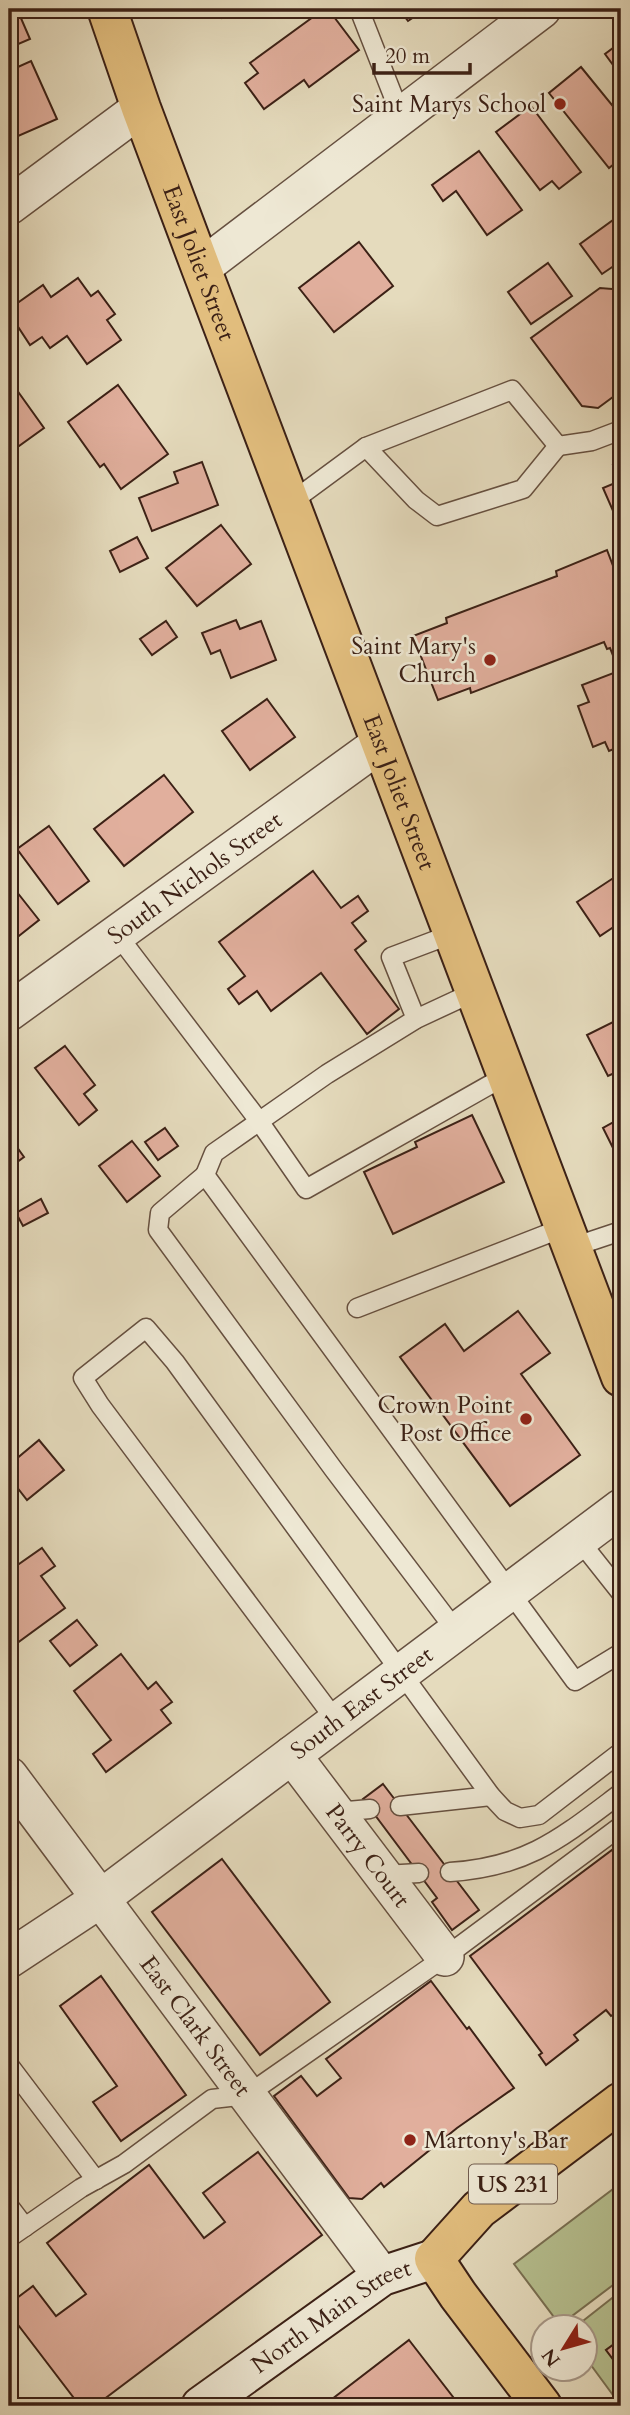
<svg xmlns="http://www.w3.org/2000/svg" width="630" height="2415" viewBox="0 0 630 2415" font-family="Cardo,serif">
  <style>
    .green { fill: #b6c090; stroke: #797053; stroke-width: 2 }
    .building { fill: #e1af9d; stroke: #3c2116; stroke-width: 2 }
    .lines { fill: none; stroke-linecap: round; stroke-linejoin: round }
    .service-casing { stroke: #665040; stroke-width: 21 }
    .minor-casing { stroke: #665040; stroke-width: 40 }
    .secondary-casing { stroke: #3c2116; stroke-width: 42 }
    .primary-casing { stroke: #3c2116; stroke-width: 42 }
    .service { stroke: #eee8d4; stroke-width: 18 }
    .minor { stroke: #eee8d4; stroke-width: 37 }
    .secondary { stroke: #eee8d4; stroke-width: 38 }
    .primary { stroke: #e2be7e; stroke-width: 38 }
    .poi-dot { fill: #8f2418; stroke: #eee8d4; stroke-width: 2.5 }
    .labels { text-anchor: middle; stroke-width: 5; stroke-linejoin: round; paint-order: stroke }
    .shield { fill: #eee8d4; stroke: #715d4f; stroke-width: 2 }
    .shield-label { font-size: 23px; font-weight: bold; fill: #3c2116 }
    .poi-label { font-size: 24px; fill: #3c2116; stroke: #eee8d4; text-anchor: end }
    .street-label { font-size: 24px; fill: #3c2116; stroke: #eee8d4 }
  </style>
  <rect width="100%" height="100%" fill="#e5dbbd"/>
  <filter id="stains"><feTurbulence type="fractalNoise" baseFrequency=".00286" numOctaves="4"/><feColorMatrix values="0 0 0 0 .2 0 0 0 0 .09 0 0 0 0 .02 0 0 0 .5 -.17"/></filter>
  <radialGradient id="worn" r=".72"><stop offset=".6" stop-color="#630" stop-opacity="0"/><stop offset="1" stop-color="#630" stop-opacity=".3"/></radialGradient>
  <g class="green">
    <polygon points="621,2183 621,2234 615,2239 621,2248 621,2279 560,2325 514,2264"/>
    <polygon points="621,2291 621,2339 606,2350 621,2370 621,2406 585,2357 584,2328 574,2328"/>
  </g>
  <g class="building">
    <polygon points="9,9 17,9 30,39 9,48"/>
    <polygon points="215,9 236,9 222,18"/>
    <polygon points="324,9 328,9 359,50 309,87 304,80 264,109 245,83 258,73 250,63"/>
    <polygon points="399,9 426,9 408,21"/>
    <polygon points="621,42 621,76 605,54"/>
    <polygon points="31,61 57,119 9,140 9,71"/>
    <polygon points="581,67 621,116 621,163 619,160 609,168 549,93"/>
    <polygon points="531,106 581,172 559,189 552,181 540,190 496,132"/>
    <polygon points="479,151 522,210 487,235 456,191 443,201 432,185"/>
    <polygon points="620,215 621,261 602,274 580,244"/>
    <polygon points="359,242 393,286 334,332 299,288"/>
    <polygon points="548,263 572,296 531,324 508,292"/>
    <polygon points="78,278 91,296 98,291 115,314 107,320 121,340 87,364 67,336 50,348 42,337 30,345 9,313 9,309 43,285 51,297"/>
    <polygon points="621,282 621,391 598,408 582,406 531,338 600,288 612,289"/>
    <polygon points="118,385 168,454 121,489 104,464 100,467 68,422"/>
    <polygon points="19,393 44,428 12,451 9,446 9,401"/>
    <polygon points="202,462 218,505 152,531 139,498 178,483 174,472"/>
    <polygon points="621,462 621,529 603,488 620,481 613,465"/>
    <polygon points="221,525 251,564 197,606 166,568"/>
    <polygon points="137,537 148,558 120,572 110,551"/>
    <polygon points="607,550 621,587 621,746 609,751 605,742 593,747 578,706 589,702 582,685 619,671 610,648 607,649 604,642 471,693 470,688 438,700 413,636 447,623 446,618 557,576 556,571"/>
    <polygon points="236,620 240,629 261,621 276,660 231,678 220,650 211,654 202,633"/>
    <polygon points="166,621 177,637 152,655 140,639"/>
    <polygon points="267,699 295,737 250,770 222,731"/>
    <polygon points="164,775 193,812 124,866 94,829"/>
    <polygon points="49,826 89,881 58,904 17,849"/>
    <polygon points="313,871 341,908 358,896 368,911 352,923 366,941 355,950 399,1009 367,1034 321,973 271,1011 257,991 239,1004 228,989 245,976 219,942"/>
    <polygon points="621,873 621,922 600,936 577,902"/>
    <polygon points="9,882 39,920 10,943 9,942"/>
    <polygon points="621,1018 621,1070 608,1076 587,1035"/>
    <polygon points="65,1046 95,1085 84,1094 97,1110 79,1125 35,1068"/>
    <polygon points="472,1115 504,1182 393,1234 364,1172 417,1147 415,1142"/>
    <polygon points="621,1118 621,1164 603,1128"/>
    <polygon points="165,1128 178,1146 158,1160 145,1142"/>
    <polygon points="9,1136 24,1157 9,1168"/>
    <polygon points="132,1141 160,1176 127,1202 99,1166"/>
    <polygon points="41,1199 48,1213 23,1226 16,1213"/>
    <polygon points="518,1311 550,1353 521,1374 580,1455 510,1506 400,1357 445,1324 464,1351"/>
    <polygon points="39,1440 64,1470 27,1500 9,1477 9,1465"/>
    <polygon points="42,1548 55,1566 41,1576 65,1608 9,1649 9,1571"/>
    <polygon points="77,1620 97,1645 70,1666 50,1641"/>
    <polygon points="121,1654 148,1689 156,1682 172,1702 161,1710 171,1723 106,1772 93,1754 111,1740 74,1691"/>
    <polygon points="383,1784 479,1910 452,1930 432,1902 437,1898 363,1799"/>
    <polygon points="612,1850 621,1863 621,2009 611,2016 606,2010 574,2035 578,2040 546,2065 539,2055 542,2053 470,1956"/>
    <polygon points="222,1859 330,2002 260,2055 152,1912"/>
    <polygon points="101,1976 186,2095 121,2141 93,2102 117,2086 60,2006"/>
    <polygon points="431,1981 467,2029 469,2027 514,2088 457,2128 384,2187 381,2183 362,2199 349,2198 274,2096 301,2076 317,2096 341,2078 326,2059"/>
    <polygon points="258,2152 322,2235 95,2406 80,2406 9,2313 9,2304 33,2286 56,2316 86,2294 47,2243 149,2165 204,2238 225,2222 203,2193"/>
    <polygon points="621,2339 621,2370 606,2350"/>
    <polygon points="409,2340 460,2406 323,2406"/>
  </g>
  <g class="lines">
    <g class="service-casing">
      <g id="service">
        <polyline points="359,9 401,116"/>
        <polyline points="366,447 416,500 437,516 523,489 558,446"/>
        <polyline points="290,503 366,447 512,390 558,446 592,441 621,430"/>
        <polyline points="116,933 259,1121 306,1189 507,1075"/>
        <polyline points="416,1019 391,957 452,934"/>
        <polyline points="205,1175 214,1153 327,1074 416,1019 474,992"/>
        <polyline points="573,1247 621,1231"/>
        <polyline points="357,1308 565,1227"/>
        <polyline points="579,1540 621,1593"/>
        <polyline points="456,1631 334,1470 158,1230 160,1213 205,1175 575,1681 621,1653"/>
        <polyline points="337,1722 100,1405 83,1378 146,1328 175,1362 491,1796 505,1811 520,1818 539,1815 621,1752"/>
        <polyline points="400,1806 491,1796"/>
        <polyline points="336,1812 370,1809"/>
        <path d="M450,1872C528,1867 561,1838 621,1793"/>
        <polyline points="384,1875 419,1873"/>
        <polyline points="9,2065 96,2180"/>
        <polyline points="9,2206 25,2227"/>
        <polyline points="9,2238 81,2188 124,2164 212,2099 247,2095 445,1957 621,1826"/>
      </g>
    </g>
    <g class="minor-casing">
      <g id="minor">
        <polyline points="9,206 141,108"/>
        <polyline points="201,268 542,9"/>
        <path id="s1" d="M9,1012L381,743"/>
        <path id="s2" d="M292,1755L445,1957"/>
        <path id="s3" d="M9,1776L382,2276"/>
        <path id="s4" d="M9,1959L100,1899L621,1508"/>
      </g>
    </g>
    <g class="secondary-casing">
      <g id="secondary">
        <path id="s5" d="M201,2406L382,2276L434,2259"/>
      </g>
    </g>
    <g class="primary-casing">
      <g id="primary">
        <path id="s6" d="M107,9L141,108L201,268L621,1377"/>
        <polyline points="542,2406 458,2295 434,2259 479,2209 621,2102"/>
      </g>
    </g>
    <use href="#service" class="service"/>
    <use href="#minor" class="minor"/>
    <use href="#secondary" class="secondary"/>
    <use href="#primary" class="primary"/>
  </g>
  <g class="poi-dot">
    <circle cx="560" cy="104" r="7"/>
    <circle cx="490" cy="660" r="7"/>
    <circle cx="526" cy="1419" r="7"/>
    <circle cx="410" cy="2140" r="7"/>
  </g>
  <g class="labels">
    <rect class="shield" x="469" y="2164.5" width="88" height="39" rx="5"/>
    <g class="shield-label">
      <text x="513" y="2192">US 231</text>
    </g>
    <g class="poi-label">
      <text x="546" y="112">Saint Marys School</text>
      <text x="476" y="654">Saint Mary's<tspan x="476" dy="28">Church</tspan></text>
      <text x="512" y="1413">Crown Point<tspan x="512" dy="28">Post Office</tspan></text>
      <text x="424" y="2148" text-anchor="start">Martony's Bar</text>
    </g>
    <g class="street-label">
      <text dy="8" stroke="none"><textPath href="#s6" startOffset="270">East Joliet Street</textPath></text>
      <text dy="8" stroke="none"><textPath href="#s6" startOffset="836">East Joliet Street</textPath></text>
      <text dy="8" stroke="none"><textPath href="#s1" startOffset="229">South Nichols Street</textPath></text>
      <text dy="8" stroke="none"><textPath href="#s4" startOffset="436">South East Street</textPath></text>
      <text dy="8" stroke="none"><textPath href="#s2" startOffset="126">Parry Court</textPath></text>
      <text dy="8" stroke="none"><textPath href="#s3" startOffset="312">East Clark Street</textPath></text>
      <text dy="8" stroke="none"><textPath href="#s5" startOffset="159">North Main Street</textPath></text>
    </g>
  </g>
  <rect width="630" height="2415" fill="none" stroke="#e5dbbd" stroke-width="35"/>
  <rect x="10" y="10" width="609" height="2394" fill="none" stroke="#3c2116" stroke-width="3.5"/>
  <rect x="18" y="18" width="595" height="2380" fill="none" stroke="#3c2116" stroke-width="2"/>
  <g transform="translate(564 2348) rotate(233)"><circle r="33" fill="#eee8d4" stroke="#a79888" stroke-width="2"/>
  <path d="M0-5L12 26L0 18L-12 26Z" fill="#8f2418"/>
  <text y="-10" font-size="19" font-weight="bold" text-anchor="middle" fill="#3c2116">N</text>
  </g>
  <path d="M374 63v10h96v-10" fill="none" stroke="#3c2116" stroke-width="3.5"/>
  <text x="385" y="63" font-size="21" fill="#3c2116" stroke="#eee8d4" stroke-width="5" paint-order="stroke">20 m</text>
  <rect width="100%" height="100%" filter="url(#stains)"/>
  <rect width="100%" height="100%" fill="url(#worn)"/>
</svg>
